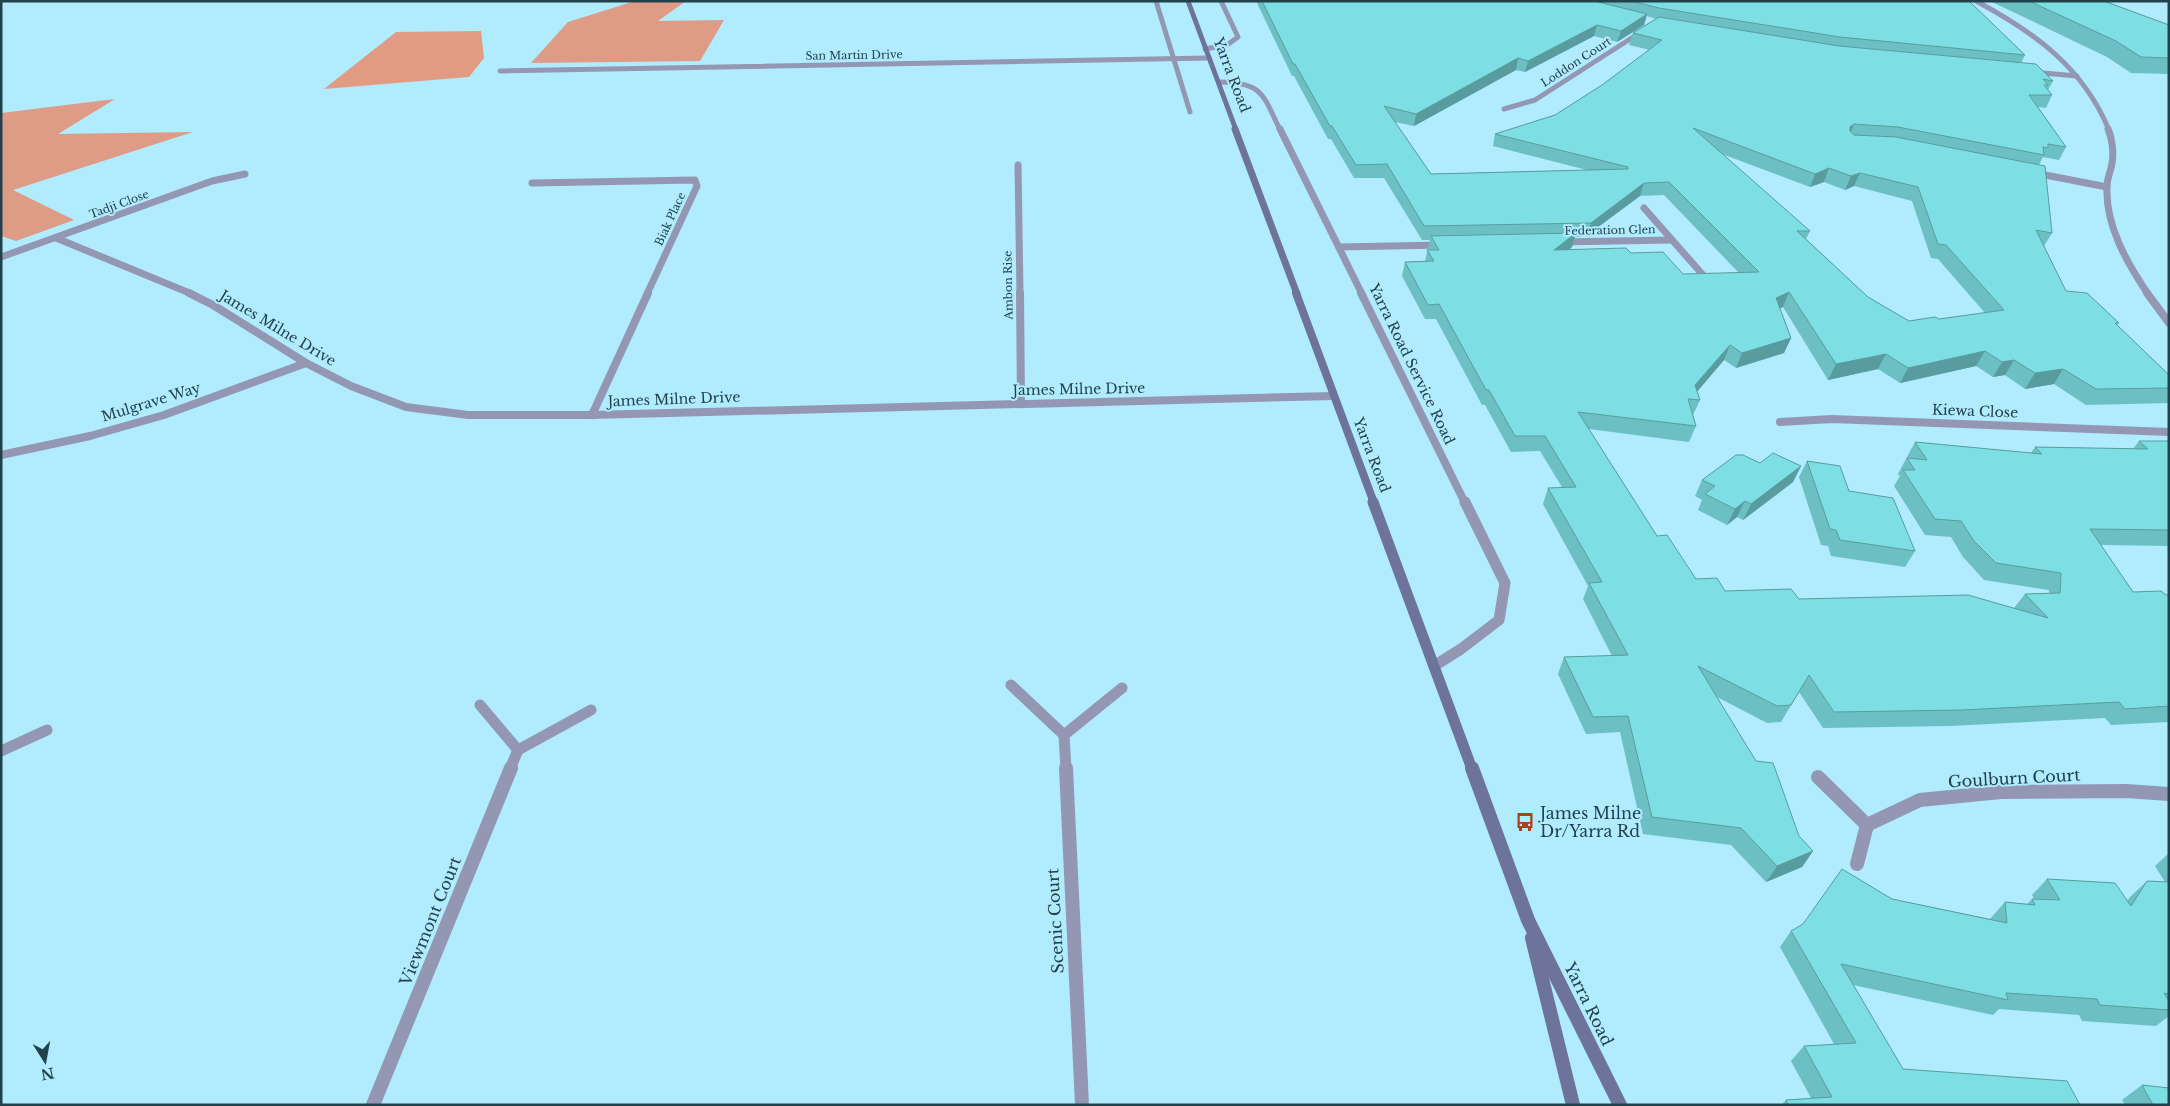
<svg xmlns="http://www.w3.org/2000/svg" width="2170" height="1106" viewBox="0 0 2170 1106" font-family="'Libre Baskerville',serif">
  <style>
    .green { fill: #de9b86 }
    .forest { fill: #e29b83 }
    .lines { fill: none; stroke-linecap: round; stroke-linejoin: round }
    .street-far4 { stroke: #9397b3; stroke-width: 5 }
    .street-far3 { stroke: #9397b3; stroke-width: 7 }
    .street-far2 { stroke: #9397b3; stroke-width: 8 }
    .street-far1 { stroke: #9397b3; stroke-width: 11 }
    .street { stroke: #9397b3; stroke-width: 14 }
    .secondary-far4 { stroke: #6e739c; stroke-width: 5 }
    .secondary-far3 { stroke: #6e739c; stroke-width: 7 }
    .secondary-far2 { stroke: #6e739c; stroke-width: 8 }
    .secondary-far1 { stroke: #6e739c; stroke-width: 11 }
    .secondary { stroke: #6e739c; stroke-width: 14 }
    .wall { fill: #6cc0c3; fill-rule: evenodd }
    .shaded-wall { fill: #589c9f }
    .building { fill: #7ddfe3; stroke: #589c9f; fill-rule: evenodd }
    .labels { text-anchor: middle; stroke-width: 4; stroke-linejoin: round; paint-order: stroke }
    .far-street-label { font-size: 11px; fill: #22424b; stroke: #b0ebfe }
    .street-label { font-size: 14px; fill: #22424b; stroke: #b0ebfe }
    .near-street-label { font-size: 16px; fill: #22424b; stroke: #b0ebfe }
    .near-poi-label { font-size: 16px; fill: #22424b; stroke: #b0ebfe; text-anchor: start }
  </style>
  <rect width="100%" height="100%" fill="#b0ebfe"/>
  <g class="green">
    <polygon points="635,1 686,1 658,21 724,20 700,61 531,63 568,22"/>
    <polygon points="115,99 58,134 193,132 13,190 74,220 16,241 1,236 1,113"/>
  </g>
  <polygon class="forest" points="481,31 484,58 469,77 324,89 396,32"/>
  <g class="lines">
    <g class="street-far4">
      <polyline points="1156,1 1190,112"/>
      <path d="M1976,1C2034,32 2083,67 2109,130"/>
      <polyline points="1205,49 1227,45 1238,37 1221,1"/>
      <polyline points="500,71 1209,58"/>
      <polyline points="2032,72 2077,76"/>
      <path d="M1219,82C1263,82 1263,95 1280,130"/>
      <polyline points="1504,109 1535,100 1641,32"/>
    </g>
    <g class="street-far3">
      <polyline points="1280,129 1362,294"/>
      <path d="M2108,129C2112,138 2114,153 2112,163C2111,171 2107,178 2107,186C2105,225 2127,263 2148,294"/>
      <polyline points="1018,165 1020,294"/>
      <polyline points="2035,173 2107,187"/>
      <polyline points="532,183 695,180 697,186 647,294"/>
      <polyline points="1644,208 1710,283"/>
      <polyline points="56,238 192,294"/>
      <polyline points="1560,242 1671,240"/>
      <polyline points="1339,247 1443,245"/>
      <polyline points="1,257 212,181 245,174"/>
    </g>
    <g class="street-far2">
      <polyline points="189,293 213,305 306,363 351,386 406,407 468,415 592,415 1333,396"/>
      <polyline points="1020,293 1021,404"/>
      <polyline points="1361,293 1465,503"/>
      <polyline points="2147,293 2169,323"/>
      <polyline points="592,415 648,293"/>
      <polyline points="1780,422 1832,419 2169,432"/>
      <polyline points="1,455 90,436 164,415 306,363"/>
    </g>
    <g class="street-far1">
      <polyline points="1434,666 1461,649 1499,620 1505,583 1465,502"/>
      <polyline points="1011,685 1064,735 1122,688"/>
      <polyline points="480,705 518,750 591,710"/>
      <polyline points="1064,735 1066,769"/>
      <polyline points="1,751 47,730"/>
      <polyline points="510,769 518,750"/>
    </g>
    <g class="street">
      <polyline points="1066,768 1082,1105"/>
      <polyline points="1818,777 1867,825 1857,864"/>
      <polyline points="1867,825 1920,800 2001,792 2126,791 2169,794"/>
      <polyline points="373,1105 511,768"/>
    </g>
    <polyline class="secondary-far4" points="1188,1 1236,130"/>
    <polyline class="secondary-far3" points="1235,129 1297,294"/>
    <polyline class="secondary-far2" points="1296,293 1374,503"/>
    <polyline class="secondary-far1" points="1373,502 1472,769"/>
    <g class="secondary">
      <polyline points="1472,768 1528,920 1620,1105"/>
      <polyline points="1532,938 1573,1105"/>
    </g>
  </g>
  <g class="wall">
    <path d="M1256,1H1969L2025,55L2021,63L2053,81L2048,90L2052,95L2046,108L2038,107L2066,147L2059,160L2043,157L2039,165L2052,233L2044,246L2066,291L2119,323L2117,325L2169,375V403L2086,405L2054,384L2025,389L2005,375L1993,377L1976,366L1900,383L1878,369L1828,380L1783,307L1780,308L1791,338L1784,353L1736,368L1724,360L1697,391L1700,400L1693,415L1696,426L1689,442L1589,429L1657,536L1696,579L1725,591L1799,599L2014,608L2025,594L2049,593V590L1984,580L1963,557L1951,537L1925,535L1894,486L1900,476L1898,474L1915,442L2031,453L2035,447L2133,449L2139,441H2169V546L2101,545L2133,592L2169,595V722L2111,725L2105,718L1950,726L1823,728L1799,692L1781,722L1767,723L1717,697L1799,836L1813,851L1802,867L1766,882L1731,845L1643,834L1620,732L1586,734L1558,674L1564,657L1612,656L1583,599L1588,586L1543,504L1548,488L1562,487L1540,451L1511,452L1485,405H1482L1436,319H1425L1402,276L1405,262L1425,261L1430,240H1422L1384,178H1354L1331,139H1328L1294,76H1292ZM1647,16L1656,19L1633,33L1629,45L1650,50L1602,85L1555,115L1495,134L1493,146L1587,170L1431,174L1395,122L1414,126L1516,70L1525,72L1594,36L1617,42L1644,25ZM1722,154L1810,187L1824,182L1845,190L1854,186L1912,201L1931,258L1938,259L1985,313L1939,319L1909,321L1868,297L1806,239L1810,231ZM1664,195L1739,273L1683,274L1631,253L1569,250L1572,247L1575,237L1586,236L1640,196Z"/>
    <polygon points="1990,1 2104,1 2169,25 2169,74 2131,73 2107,57"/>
    <polygon points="1807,461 1849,491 1915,551 1905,567 1831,556 1828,546 1821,545 1799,477"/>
    <polygon points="1760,463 1801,466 1793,482 1743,520 1737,517 1727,525 1698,510 1702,500 1695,496 1702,480"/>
    <polygon points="2169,853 2169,1016 2156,1026 2082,1021 2079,1015 1999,1009 1993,1015 1853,985 1903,1069 2080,1105 1781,1105 1786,1100 1811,1098 1791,1061 1804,1046 1834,1044 1780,947 1791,931 1892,899 1990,919 2005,902 2027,904 2032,899 2034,899 2032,895 2047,879 2127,901 2130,897 2147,881 2165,882 2155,866"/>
    <polygon points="2142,1085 2169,1105 2125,1105 2122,1100"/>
  </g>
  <g class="shaded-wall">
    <polygon points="1647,14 1644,25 1617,42 1621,31"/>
    <polygon points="1597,25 1594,36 1525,72 1528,61"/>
    <polygon points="1518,58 1516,70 1414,126 1416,114"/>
    <polygon points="1854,124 1849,137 1850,127"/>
    <polygon points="1829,168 1824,182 1810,187 1815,174"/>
    <polygon points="1860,173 1854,186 1845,190 1851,176"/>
    <polygon points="1644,183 1640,196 1586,236 1591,223"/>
    <polygon points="1576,233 1572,247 1550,264 1554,250"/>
    <polygon points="1789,292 1783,307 1770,313 1776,298"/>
    <polygon points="1791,338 1784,353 1736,368 1742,353"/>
    <polygon points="1730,345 1724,360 1691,399 1695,385"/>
    <polygon points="1985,351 1976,366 1900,383 1908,368"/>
    <polygon points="1886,354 1878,369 1828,380 1836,364"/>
    <polygon points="2014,360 2005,375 1993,377 2002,362"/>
    <polygon points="2063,369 2054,384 2025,389 2035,373"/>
    <polygon points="1801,466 1793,482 1743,520 1751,504"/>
    <polygon points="1745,501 1737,517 1727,525 1735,509"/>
    <polygon points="1813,851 1802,867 1766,882 1777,866"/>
  </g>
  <g class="building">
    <path d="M1262,1H1594L1647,14L1621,31L1597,25L1528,61L1518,58L1416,114L1384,106L1431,174L1628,169V167L1495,134L1555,115L1602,85L1662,40L1633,33L1659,17L1839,46L2036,64L2053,81L2043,79L2048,85H2044L2052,95H2029L2066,147L2048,144V148L2043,147L2044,155L1898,127L1854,124L1850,127V131L1854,135L1896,137L2045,166L2052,233L2036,230L2066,291L2087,293L2119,323H2115L2169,375V388L2096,389L2063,369L2035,373L2014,360L2002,362L1985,351L1908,368L1886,354L1836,364L1789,292L1776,298L1791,338L1742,353L1730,345L1695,385L1700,400L1688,399L1696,426L1578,412L1657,536L1667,535L1696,579L1717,578L1725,591L1791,589L1799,599L1968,595L2048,618L2025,594L2060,593L2061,573L1996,563L1974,541L1961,521L1935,519L1903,470H1915L1907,458L1927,460L1915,442L2042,454L2035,447L2148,449L2139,441H2169V530L2090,529L2133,592L2161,591L2166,595H2169V706L2125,709L2119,702L1962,710L1834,712L1809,675L1791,705L1777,706L1698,666L1756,761L1773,763L1799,836L1813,851L1777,866L1741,828L1652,817L1628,716L1593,717L1564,657L1628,655L1589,583L1602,582L1548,488L1576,487L1545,436H1515L1489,390H1486L1439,304L1428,305L1405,262L1434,261L1427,250H1439L1431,236L1576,233L1554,250L1626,248L1631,253L1663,252L1683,274L1759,272L1669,182L1644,183L1591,223L1424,226L1387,164L1356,165L1332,126H1330L1295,64H1293ZM1693,128L1815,174L1829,168L1851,176L1860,173L1918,187L1938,244L1946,245L2004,310L1939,319L1935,317L1909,321L1868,297L1797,231H1810Z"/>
    <polygon points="1631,1 1969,1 2025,55 1840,37 1659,8"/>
    <polygon points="2029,1 2104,1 2169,25 2169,58 2141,57 2116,41"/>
    <polygon points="1773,453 1801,466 1751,504 1745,501 1735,509 1705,494 1715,486 1702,480 1736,455 1743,455 1760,463"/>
    <polygon points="1807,461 1840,466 1849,491 1893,498 1915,551 1840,540 1836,530 1830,529"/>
    <polygon points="1842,869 1892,899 2007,923 2005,902 2035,905 2032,899 2060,900 2047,879 2115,883 2131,906 2147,881 2169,882 2169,994 2164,993 2169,1001 2169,1010 2100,1005 2097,999 2006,993 2008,1000 1841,964 1903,1069 2067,1081 2080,1105 1788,1105 1786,1100 1832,1097 1804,1046 1856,1043 1791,931 1803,924"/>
    <polygon points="2142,1085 2169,1088 2169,1105 2153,1105"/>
  </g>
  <defs>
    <g id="bus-bare" transform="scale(1.5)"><path d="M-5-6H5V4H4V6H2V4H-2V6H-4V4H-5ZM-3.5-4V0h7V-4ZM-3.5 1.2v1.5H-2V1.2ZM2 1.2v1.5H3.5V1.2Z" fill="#a8411c" stroke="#b0ebfe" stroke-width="2.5" paint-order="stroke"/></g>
  </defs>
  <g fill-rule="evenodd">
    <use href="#bus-bare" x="1525" y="822"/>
  </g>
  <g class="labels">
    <g class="far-street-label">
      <text transform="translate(854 55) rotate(-1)" y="4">San Martin Drive</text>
      <text transform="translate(1576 62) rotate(-33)" y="4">Loddon Court</text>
      <text transform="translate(119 204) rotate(-20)" y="4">Tadji Close</text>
      <text transform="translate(670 219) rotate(-65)" y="4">Biak Place</text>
      <text transform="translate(1610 230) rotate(-1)" y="4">Federation Glen</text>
      <text transform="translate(1008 285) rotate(-91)" y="4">Ambon Rise</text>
    </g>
    <g class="street-label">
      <text transform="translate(1232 75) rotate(69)" y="5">Yarra Road</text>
      <text transform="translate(278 328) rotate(31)" y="5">James Milne Drive</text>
      <text transform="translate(1412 364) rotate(64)" y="5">Yarra Road Service Road</text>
      <text transform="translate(1079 389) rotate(-1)" y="5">James Milne Drive</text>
      <text transform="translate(674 399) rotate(-2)" y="5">James Milne Drive</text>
      <text transform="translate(151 402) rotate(-17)" y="5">Mulgrave Way</text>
      <text transform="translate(1975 411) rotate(2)" y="5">Kiewa Close</text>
      <text transform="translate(1372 455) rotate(69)" y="5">Yarra Road</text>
    </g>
    <g class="near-street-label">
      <text transform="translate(2014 778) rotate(-3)" y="6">Goulburn Court</text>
      <text transform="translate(430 921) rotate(-68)" y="6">Viewmont Court</text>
      <text transform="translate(1055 921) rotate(-93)" y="6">Scenic Court</text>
      <text transform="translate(1589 1004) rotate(64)" y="6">Yarra Road</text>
    </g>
    <g class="near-poi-label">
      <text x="1540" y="819">James Milne<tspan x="1540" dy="18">Dr/Yarra Rd</tspan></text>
    </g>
  </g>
  <rect width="2170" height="1106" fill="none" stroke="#22424b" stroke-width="5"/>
  <g transform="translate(45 1061) rotate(169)" stroke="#b0ebfe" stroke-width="4" paint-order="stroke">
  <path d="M0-4L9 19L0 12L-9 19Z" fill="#22424b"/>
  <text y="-8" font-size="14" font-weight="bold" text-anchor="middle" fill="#22424b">N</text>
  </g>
</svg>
